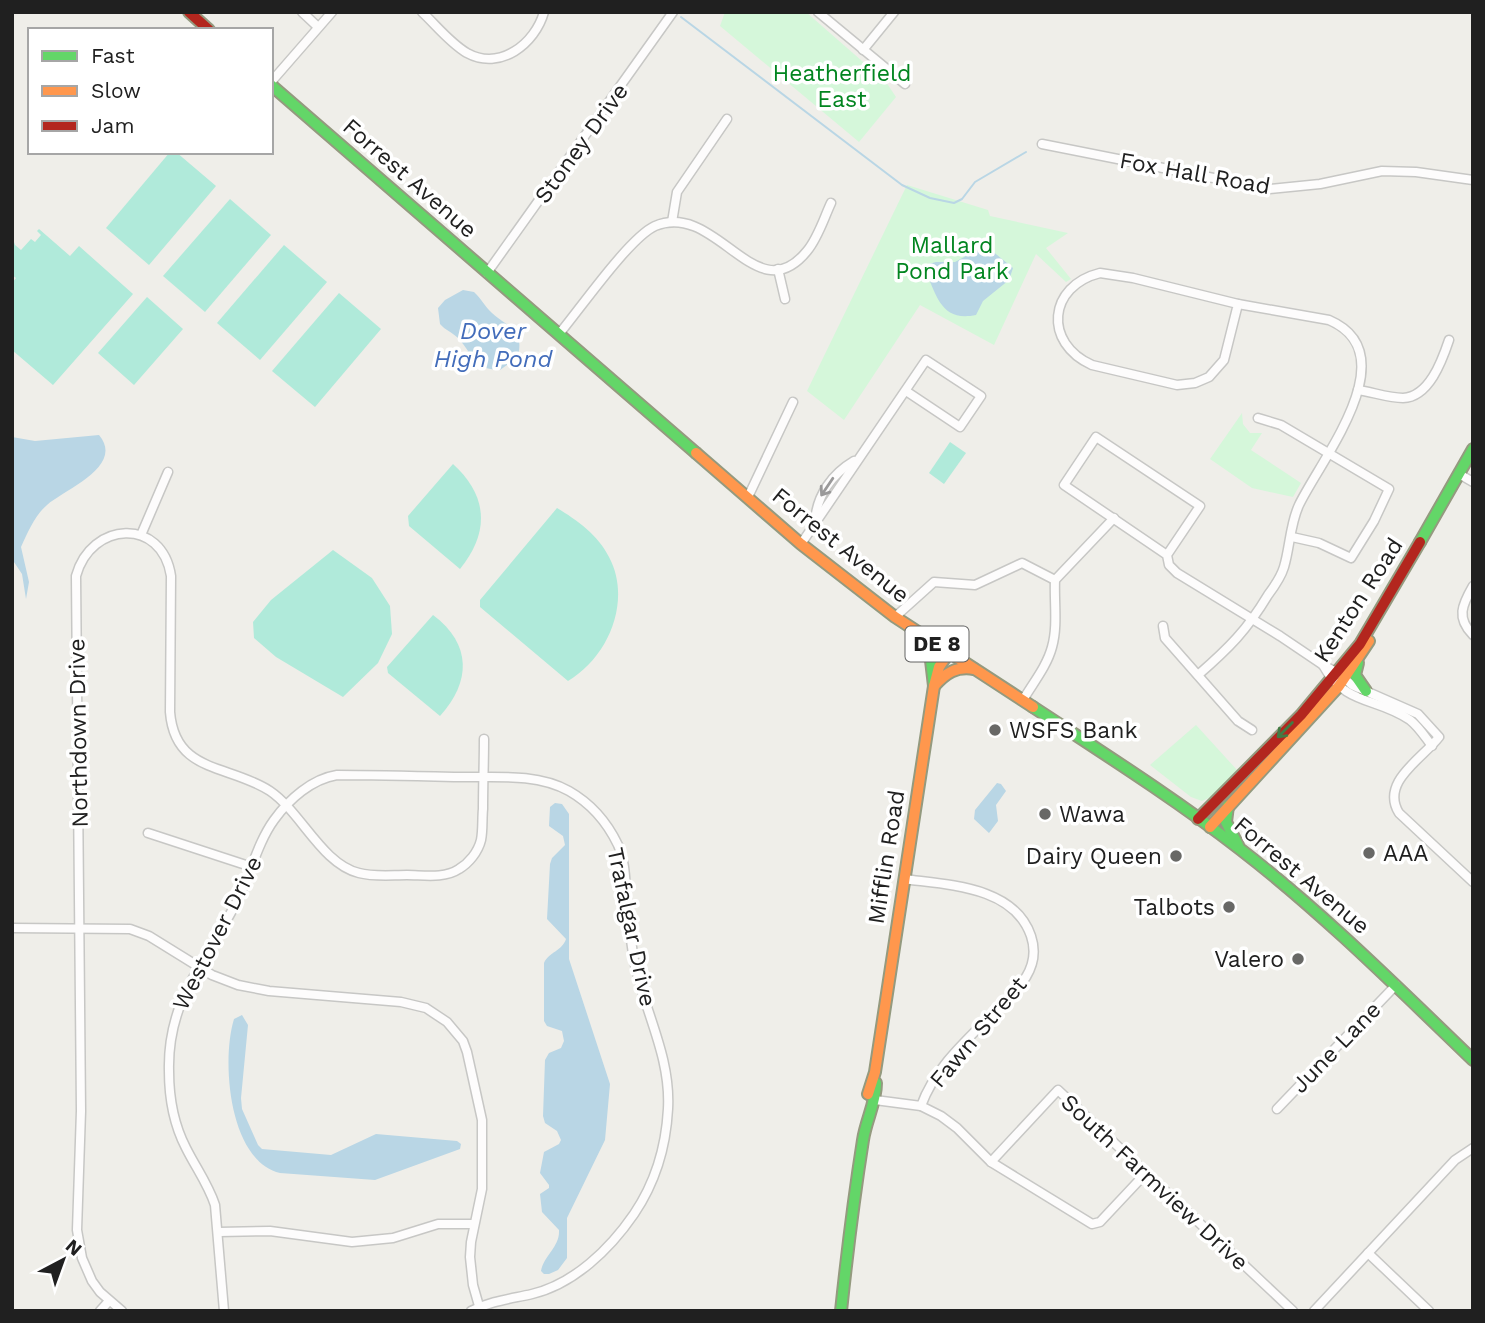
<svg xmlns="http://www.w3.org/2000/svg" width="1485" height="1323" viewBox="0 0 1485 1323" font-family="'Work Sans',sans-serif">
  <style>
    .park { fill: #d5f7da }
    .pitch { fill: #b0eada }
    .water { fill: #b9d6e5 }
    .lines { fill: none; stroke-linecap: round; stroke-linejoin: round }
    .stream { stroke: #b9d6e5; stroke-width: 2 }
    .street-casing { stroke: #c7c7c5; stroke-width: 11 }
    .fast-casing { stroke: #949a7f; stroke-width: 14 }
    .slow-casing { stroke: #949a7f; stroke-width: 14 }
    .jam-casing { stroke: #949a7f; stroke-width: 14 }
    .street { stroke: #fdfcfc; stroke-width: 8 }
    .fast { stroke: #63d668; stroke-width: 10 }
    .slow { stroke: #ff974d; stroke-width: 10 }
    .jam { stroke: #b3261e; stroke-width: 10 }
    .oneway { stroke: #9a9999 }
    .oneway2 { stroke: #427b44 }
    .poi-dot { fill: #686866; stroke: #fff; stroke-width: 2.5 }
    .labels { text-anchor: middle; stroke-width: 7; stroke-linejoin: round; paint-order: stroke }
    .shield { fill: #fff; stroke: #636363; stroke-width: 2 }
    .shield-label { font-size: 21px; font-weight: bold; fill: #202020 }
    .park-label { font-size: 23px; fill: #028520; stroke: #fff }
    .street-label { font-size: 23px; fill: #202020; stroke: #fff }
    .poi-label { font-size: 23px; fill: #202020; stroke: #fff; text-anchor: start }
    .water-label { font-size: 24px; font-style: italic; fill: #426cba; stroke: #fff }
  </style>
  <rect width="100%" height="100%" fill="#efeee9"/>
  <g class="park">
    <polygon points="725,12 806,12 886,82 896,97 859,142 720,26"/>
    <polygon points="907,185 988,210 990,216 1068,233 1046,248 1071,279 1066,282 1036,254 994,345 920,305 844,420 807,391"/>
    <polygon points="1242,413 1243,424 1250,433 1262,433 1251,450 1301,483 1293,497 1252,488 1210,459"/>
    <polygon points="1196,725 1237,770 1211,797 1202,801 1191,797 1150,765"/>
  </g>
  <g class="pitch">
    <polygon points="170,152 176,152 216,186 149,265 106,228"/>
    <polygon points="230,199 271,235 205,312 163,276"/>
    <polygon points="39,229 70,256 79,246 133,294 53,385 12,350 12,283 16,278 12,275 12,236 15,245 21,250 31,239 35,242 41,235 37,231"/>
    <polygon points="284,245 327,282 260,360 217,323"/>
    <polygon points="339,293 381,329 315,407 272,371"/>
    <polygon points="147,297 183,329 134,385 98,353"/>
    <polygon points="950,442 966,453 944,484 929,473"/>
    <path d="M453,464C488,496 490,532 460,569L409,526L408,516Z"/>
    <path d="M557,508C577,520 598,535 609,557C632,600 609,657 568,681L480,607V600Z"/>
    <polygon points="333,550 372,578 390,606 392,634 378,663 343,697 276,657 254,638 253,622 271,600"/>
    <path d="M433,615C472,644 471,682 440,716L388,673L387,667Z"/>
  </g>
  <g class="water">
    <path d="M979,249L991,250L1013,268L1009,280L983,301L976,315C942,322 937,297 926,272L929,264L936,262H955Z"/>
    <path d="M463,290L474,292C481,298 485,307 492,313C510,329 524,328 518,357L500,370C472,369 474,355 458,338C452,332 445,330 440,324L438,308L445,300Z"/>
    <path d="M99,435C125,466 66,489 47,505C35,515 28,532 21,547L29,582L26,599L22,574L12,559V437L35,441Z"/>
    <polygon points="997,783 1001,784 1006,791 996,805 998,821 989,833 974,819 975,810"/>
    <path d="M555,803L562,804L569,814V959L610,1084L605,1140L567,1218V1258L558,1270L549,1274H544L541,1271C544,1255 560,1247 559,1230L542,1212L540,1194L549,1188V1185L540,1173L544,1152L559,1144L561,1140L557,1131L545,1123L543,1116L545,1060L549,1053L561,1048L564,1041L562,1031L547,1026L544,1021V963C549,952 562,951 566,939L547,919L550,864L552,858L565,845L563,836L549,826L550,807Z"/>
    <path d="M242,1015L248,1025L241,1098L242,1109L258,1145L262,1149L331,1155L376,1134L457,1141L461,1144L460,1149L375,1180L280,1173C229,1161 221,1061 234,1019Z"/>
  </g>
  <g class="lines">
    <polyline class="stream" points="681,17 902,185 930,198 954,203 962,199 975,182 1026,152"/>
    <g class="street-casing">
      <g id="street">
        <polyline points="302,12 318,27"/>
        <path d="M422,12C436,25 450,43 467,53C500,71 535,44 544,12"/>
        <polyline points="818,12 905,84"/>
        <polyline points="863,50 894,12"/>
        <polyline points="271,82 332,12"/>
        <polyline points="1042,144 1269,189 1320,184 1382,171 1416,172 1473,180"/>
        <polyline points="672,222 677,192 727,119"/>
        <polyline points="778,269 785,299"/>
        <polyline points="487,273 673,12"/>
        <path d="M1100,273L1133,278L1238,304L1224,360L1209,377L1195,383L1177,385L1092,365C1043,343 1048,286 1100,273Z"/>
        <path d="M559,334C580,309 629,238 655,226C717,200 756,314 807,251C818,238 824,218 831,203"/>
        <path d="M1358,390C1372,392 1389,398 1403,398C1429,397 1442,361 1449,340"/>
        <polyline points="1258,418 1281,425 1389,489 1374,521 1351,558 1319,543 1292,537"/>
        <polyline points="1459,474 1473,482"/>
        <polyline points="748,497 793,402"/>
        <path d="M815,521C817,495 832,474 854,461"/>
        <polyline points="141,535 168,472"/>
        <polyline points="801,544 926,360 981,396 960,427 906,391"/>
        <path d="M1167,555L1200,506L1096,437L1064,485L1167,555L1169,565L1177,573L1280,636L1323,665L1338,673L1352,685L1418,714L1439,737C1422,759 1380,782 1399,813L1473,882"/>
        <path d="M1473,586C1462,605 1456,618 1473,635"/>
        <polyline points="895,617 934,582 975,585 1022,563 1055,580"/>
        <polyline points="1163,626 1165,638 1238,721 1252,730"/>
        <path d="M1323,665C1345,706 1377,697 1410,720C1419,727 1425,737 1432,746"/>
        <path d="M1198,675C1229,648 1247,630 1268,595C1274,587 1281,577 1284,567C1290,547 1290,524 1299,505C1321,459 1408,354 1329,320L1238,304"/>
        <path d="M1023,700C1033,683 1047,666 1052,647C1058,626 1054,602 1055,580L1114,518"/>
        <polyline points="148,833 252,867"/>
        <path d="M904,879C948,885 1014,886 1031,936C1036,951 1034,964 1026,977C993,1021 940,1053 921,1106"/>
        <polyline points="12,928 130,929 149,936 212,975 238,985 269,991 401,1002 426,1008 447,1022 463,1041 467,1052 482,1120 482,1189 471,1242 470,1257 473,1285 479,1306"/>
        <polyline points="875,1100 921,1106 941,1116 957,1128 991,1162 1092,1224 1100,1222 1146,1173"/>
        <polyline points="1277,1109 1396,985"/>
        <polyline points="991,1162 1058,1090 1293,1311"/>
        <polyline points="219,1232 270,1231 352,1242 393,1238 438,1224 474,1224"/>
        <polyline points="1368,1253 1429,1311"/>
        <polyline points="100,1311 109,1301"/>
        <path d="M122,1311L100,1292L92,1281L82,1258L77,1230L81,1111L76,576C91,521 162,517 171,576L170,712C175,774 229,764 270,791C301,812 322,864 359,873C374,877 391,875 407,875C423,875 444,879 459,869C469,863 478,852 481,840C483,830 482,819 483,809C483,785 484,762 484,739"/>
        <path d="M224,1311L215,1205C208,1184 196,1168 186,1148C174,1125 169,1097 169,1071C167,997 209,959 239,897C251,872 258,842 274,820C289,799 312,779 337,775C376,775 415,776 454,777C491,778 535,772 569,791C590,803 607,822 618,845C626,863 625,883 627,902C628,922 631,941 634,960C644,1011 671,1056 668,1109C666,1146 655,1183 634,1214C610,1249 574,1284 532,1294C510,1299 491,1301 471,1311"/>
        <polyline points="1314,1311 1455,1160 1473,1148"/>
      </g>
    </g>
    <g class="fast-casing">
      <g id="fast">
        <polyline points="271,85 696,453"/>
        <polyline points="1420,542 1473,449"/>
        <polyline points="917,636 930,652 934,686"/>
        <polyline points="1358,663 1355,675 1366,691"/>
        <path d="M1033,707C1103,753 1174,798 1240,849C1323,913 1397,987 1473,1060"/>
        <polyline points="1228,806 1226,822 1238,845"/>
        <path d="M841,1311C847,1254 854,1197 863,1140C866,1120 876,1103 876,1083"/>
      </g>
    </g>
    <g class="slow-casing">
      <g id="slow">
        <polyline points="696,453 801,544 895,617 1033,707"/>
        <path d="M934,686C946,673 956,666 974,669"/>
        <polyline points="1210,827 1339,686 1369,641"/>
        <polyline points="868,1094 875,1072 934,686 939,667 949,652"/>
      </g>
    </g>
    <g class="jam-casing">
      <g id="jam">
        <polyline points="189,12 209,30"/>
        <polyline points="1198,819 1301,715 1360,644 1420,542"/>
      </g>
    </g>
    <use href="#street" class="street"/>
    <use href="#fast" class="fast"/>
    <use href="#slow" class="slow"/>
    <use href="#jam" class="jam"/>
  </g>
  <defs><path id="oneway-shaft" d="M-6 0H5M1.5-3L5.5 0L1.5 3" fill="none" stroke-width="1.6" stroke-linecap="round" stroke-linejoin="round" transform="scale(1.75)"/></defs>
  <use class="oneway" href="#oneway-shaft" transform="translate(827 487) rotate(124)"/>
  <use class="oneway2" href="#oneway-shaft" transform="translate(1285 730) rotate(135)"/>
  <g class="poi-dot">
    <circle cx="995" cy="730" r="7"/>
    <circle cx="1045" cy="814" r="7"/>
    <circle cx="1369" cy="853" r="7"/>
    <circle cx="1176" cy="856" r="7"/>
    <circle cx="1229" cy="907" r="7"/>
    <circle cx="1298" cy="959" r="7"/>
  </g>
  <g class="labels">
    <rect class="shield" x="905.5" y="626.5" width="63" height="35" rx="5"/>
    <g class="shield-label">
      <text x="937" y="651">DE 8</text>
    </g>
    <g class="park-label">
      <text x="842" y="81">Heatherfield<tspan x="842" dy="26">East</tspan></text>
      <text x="952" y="253">Mallard<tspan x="952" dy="26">Pond Park</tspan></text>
    </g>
    <g class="street-label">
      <text transform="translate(581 143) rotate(-54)" y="8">Stoney Drive</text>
      <text transform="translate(1195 173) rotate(10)" y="8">Fox Hall Road</text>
      <text transform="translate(410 178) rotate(41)" y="8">Forrest Avenue</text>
      <text transform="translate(841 545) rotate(39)" y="8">Forrest Avenue</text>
      <text transform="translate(1358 600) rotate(-57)" y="8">Kenton Road</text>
      <text transform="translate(78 733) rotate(-91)" y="8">Northdown Drive</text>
      <text transform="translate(886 857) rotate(-81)" y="8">Mifflin Road</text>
      <text transform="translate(1302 875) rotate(40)" y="8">Forrest Avenue</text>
      <text transform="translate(632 927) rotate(78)" y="8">Trafalgar Drive</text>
      <text transform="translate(217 933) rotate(-63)" y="8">Westover Drive</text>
      <text transform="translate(978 1032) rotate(-50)" y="8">Fawn Street</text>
      <text transform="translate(1336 1047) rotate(-46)" y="8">June Lane</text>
      <text transform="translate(1155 1182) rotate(43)" y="8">South Farmview Drive</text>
    </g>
    <g class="poi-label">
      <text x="1009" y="738">WSFS Bank</text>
      <text x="1059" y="822">Wawa</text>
      <text x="1383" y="861">AAA</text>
      <text x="1162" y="864" text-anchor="end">Dairy Queen</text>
      <text x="1215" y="915" text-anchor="end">Talbots</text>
      <text x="1284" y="967" text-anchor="end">Valero</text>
    </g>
    <g class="water-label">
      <text x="493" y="339">Dover<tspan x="493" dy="28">High Pond</tspan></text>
    </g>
  </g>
  <rect width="1485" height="1323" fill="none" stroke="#202020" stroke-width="28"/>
  <rect x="28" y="28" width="245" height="126" fill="#ffffff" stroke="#a6a6a6" stroke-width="2"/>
  <rect x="42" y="51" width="35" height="10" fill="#63d668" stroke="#a6a6a6" stroke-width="2"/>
  <text x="91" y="63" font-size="21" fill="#202020">Fast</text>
  <rect x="42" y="86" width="35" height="10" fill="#ff974d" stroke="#a6a6a6" stroke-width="2"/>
  <text x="91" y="98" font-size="21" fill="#202020">Slow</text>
  <rect x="42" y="121" width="35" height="10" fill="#b3261e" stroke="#a6a6a6" stroke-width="2"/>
  <text x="91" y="133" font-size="21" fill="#202020">Jam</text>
  <g transform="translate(63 1260) rotate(41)" stroke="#ffffff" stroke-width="5" paint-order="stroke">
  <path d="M0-5L12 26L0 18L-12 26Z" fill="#202020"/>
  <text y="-10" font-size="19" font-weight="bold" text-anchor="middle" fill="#202020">N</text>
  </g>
</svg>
